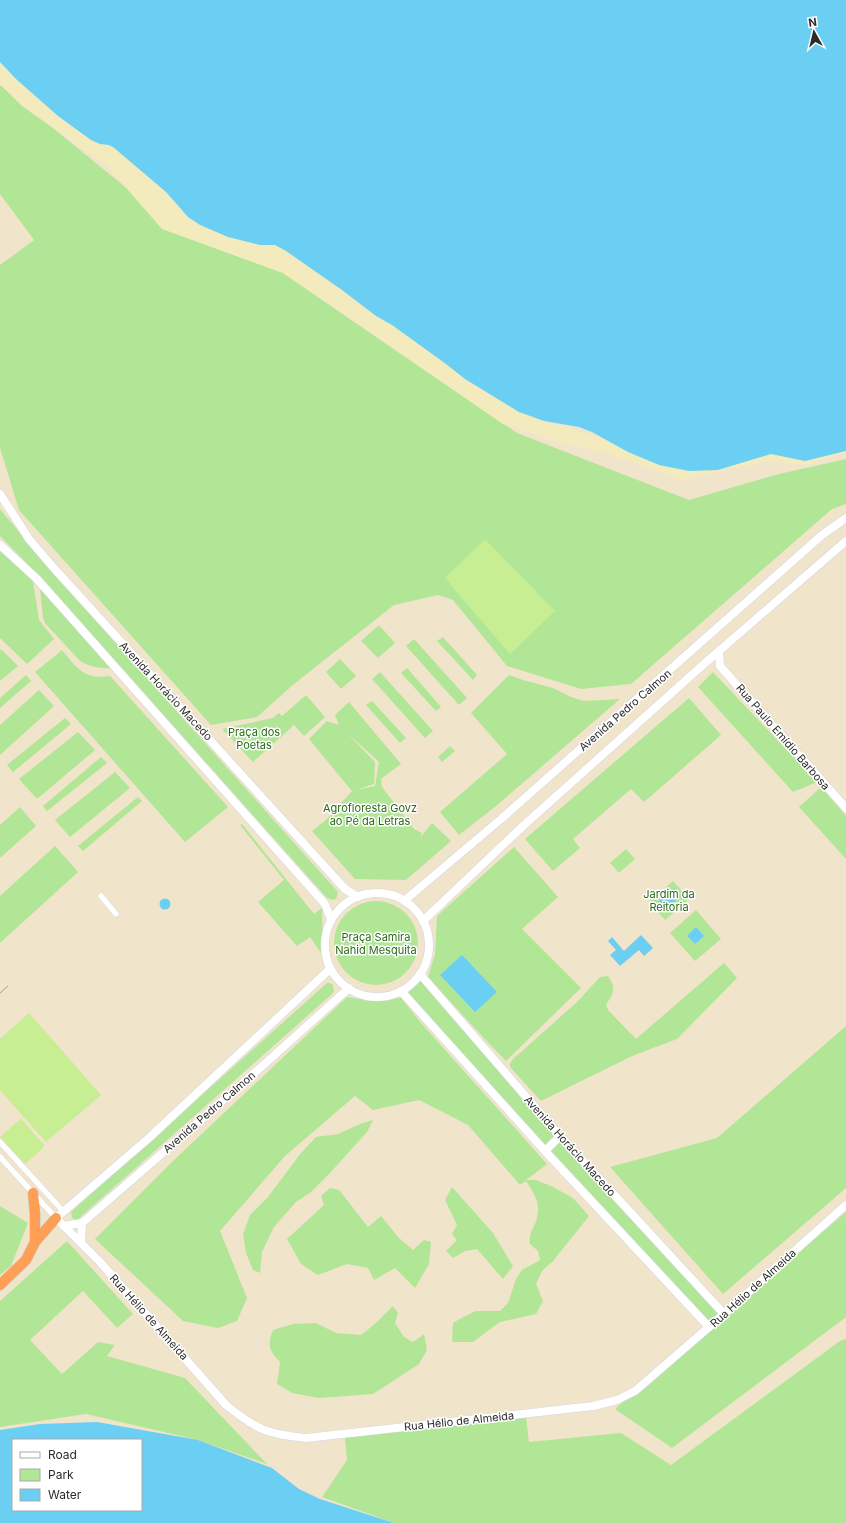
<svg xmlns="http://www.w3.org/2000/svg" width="846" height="1523" viewBox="0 0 846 1523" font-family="Inter,sans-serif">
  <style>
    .education { fill: #f0e4cb; fill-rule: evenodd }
    .green { fill: #b2e697; fill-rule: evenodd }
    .sand { fill: #f3ebbe }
    .pitch { fill: #c7ee92 }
    .water { fill: #6bcff3; fill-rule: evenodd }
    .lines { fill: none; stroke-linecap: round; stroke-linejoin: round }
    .street-casing { stroke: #d2d5e4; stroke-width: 6 }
    .secondary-casing { stroke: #d2d5e4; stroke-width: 9 }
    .highway-casing { stroke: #c8c8c8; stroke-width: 11 }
    .street { stroke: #fff; stroke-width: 5.5 }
    .secondary { stroke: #fff; stroke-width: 8 }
    .highway { stroke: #ff9f56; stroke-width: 10 }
    .tram { stroke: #9fa2b6; stroke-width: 1 }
    .labels { text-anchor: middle; stroke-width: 3; stroke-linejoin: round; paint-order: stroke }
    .street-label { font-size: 11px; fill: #2b2b2b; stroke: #fff }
    .park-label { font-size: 11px; fill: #296b17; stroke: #fff }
  </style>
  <rect width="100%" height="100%" fill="#ede6dc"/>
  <path class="education" d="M0,62L100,144L109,145L269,244L275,245L286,251L544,421L578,427L592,432L628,452L771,454L846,451V1523H394L320,1499L299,1489L272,1468L198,1440L40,1424L0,1430ZM62,650L81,672L100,678L185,842L35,672Z"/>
  <g class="green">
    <polygon points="0,85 188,238 283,273 517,433 689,500 779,474 846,459 846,504 832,509 631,684 581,689 507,666 453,600 438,595 394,605 294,684 257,717 211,725 19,510 0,448 0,265 34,240 0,194"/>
    <polygon points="0,509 56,576 338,892 336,899 332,900 327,898 46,583 0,536"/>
    <polygon points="0,549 33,581 39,620 54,639 27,664 0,638"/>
    <path d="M40,588L114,668C102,669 90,667 80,661L45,623L43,618Z"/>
    <polygon points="379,625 395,643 378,658 361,641"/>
    <polygon points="443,637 477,675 473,680 437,641"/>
    <polygon points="414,639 467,698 459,705 406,646"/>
    <polygon points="1,649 18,666 0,681 0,650"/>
    <path d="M62,650C77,668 84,680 110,676L228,807L185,842L35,672Z"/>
    <polygon points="340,659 356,676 341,689 326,672"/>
    <polygon points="407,668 441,707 436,711 401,673"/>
    <polygon points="380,672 433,731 425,738 372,679"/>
    <polygon points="713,672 817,782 793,792 698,687"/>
    <polygon points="26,675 31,681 0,708 0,698"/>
    <polygon points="509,675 523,680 553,688 571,697 584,701 620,699 496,806 459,835 440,812 507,754 471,713"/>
    <polygon points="39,690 54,706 0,755 0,725"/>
    <polygon points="306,695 325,717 304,736 294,725 253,762 222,729 273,718 279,713 282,716"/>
    <polygon points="689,698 721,735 644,802 631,789 573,839 580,848 553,871 525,839"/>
    <polygon points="372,701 406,738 400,743 366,705"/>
    <path d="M349,702L401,764L381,779L382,787L414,829L422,833L420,838L432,823L451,841L406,880L355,879L312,831L326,820L352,791L309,739L327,721L339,725L335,715ZM347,733L379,762L375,786L356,790L374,784L375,762Z"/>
    <polygon points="65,718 71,724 13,772 7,765"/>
    <polygon points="78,732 95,750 37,799 19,779"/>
    <polygon points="450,746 455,751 442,762 438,757"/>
    <polygon points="101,757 107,763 47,811 43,806"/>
    <polygon points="115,772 130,788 70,837 55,820"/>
    <polygon points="821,787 846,816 846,859 799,807"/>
    <polygon points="138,797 142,801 83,851 78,846"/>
    <polygon points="20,807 36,826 0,858 0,825"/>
    <polygon points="242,824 314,914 322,908 323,956 310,937 297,946 258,902 284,880 240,825"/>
    <polygon points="55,846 78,872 0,943 0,896"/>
    <path d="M514,847L558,897L522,929L581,988L506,1061C479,1034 454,1005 428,977L435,954L437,916Z"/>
    <polygon points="626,849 635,859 619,873 610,863"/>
    <polygon points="673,881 689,899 665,920 649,902"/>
    <circle cx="376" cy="943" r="42"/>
    <polygon points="696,910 721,939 695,961 670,933"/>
    <path d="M724,963L737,978L677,1039L632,1056L541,1101L510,1067V1064L512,1060L577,1002L600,977L608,976C617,989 613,993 606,1005L608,1010L636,1039Z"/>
    <polygon points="420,974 724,1314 709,1327 401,991 412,984"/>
    <polygon points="327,983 330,983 333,985 334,991 331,995 77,1220 72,1218 71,1212"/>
    <path d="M347,997L370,1001L401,998L422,1024L547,1164L526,1180H536L553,1187L573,1198L589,1216L553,1261L542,1271L536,1284L543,1301L536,1314L500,1322L473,1342H452L453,1323L463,1317L476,1311H500L508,1303L516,1279L522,1270L540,1260L538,1251L530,1244C529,1236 531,1233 534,1226C543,1207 536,1196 526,1181L520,1185L468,1125L419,1100L373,1110L355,1096L285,1156L220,1231L247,1298L237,1321L218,1328L183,1321L95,1239L173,1161Z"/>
    <polygon points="846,1026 846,1188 723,1294 610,1167 717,1138"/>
    <polygon points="373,1120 367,1132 330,1173 311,1192 296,1202 274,1227 262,1252 260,1273 253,1270 246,1253 243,1234 250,1215 268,1197 301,1153 316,1137 338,1134 360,1124"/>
    <polygon points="452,1187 493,1233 513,1266 503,1279 477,1249 465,1251 453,1258 446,1251 457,1240 452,1234 457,1225 445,1200"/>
    <polygon points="330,1188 339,1190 368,1227 381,1216 399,1238 413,1250 424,1240 431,1242 429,1264 415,1288 395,1268 374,1280 368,1268 347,1264 318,1275 301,1264 287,1239 324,1205 321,1196"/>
    <polygon points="0,1206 28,1223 11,1266 0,1275"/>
    <polygon points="846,1212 846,1317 672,1448 615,1409"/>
    <polygon points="67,1241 133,1314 117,1328 83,1291 30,1340 62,1374 98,1342 115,1345 107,1356 185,1378 267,1464 198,1440 86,1414 0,1427 0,1301"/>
    <path d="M393,1306L398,1313L395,1323L404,1337L413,1342L424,1334L427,1350L419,1364L373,1394L319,1398L292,1393L277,1384L280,1362C269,1350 267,1345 273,1330L293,1324L316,1323L336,1333L361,1335L376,1323Z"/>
    <polygon points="846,1339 846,1523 394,1523 322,1497 347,1460 345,1437 526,1416 529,1442 621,1433 671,1465 840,1341"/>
  </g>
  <polygon class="sand" points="0,61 81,131 126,155 234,233 297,252 524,414 624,445 846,438 846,452 807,465 771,461 726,469 681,480 614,455 554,441 503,424 283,273 162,229 107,166 22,106 0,84"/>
  <g class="pitch">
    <polygon points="485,539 555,611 510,654 445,578"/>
    <polygon points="29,1013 101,1095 46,1142 0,1090 0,1039"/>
    <polygon points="21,1119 45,1146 25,1164 0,1137"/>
  </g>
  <g class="water">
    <polygon points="0,0 846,0 846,451 805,461 771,454 718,470 689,471 659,465 628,452 592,432 579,427 544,421 519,412 465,379 446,364 392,325 376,316 342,290 286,251 275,245 260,245 228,237 200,225 188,217 166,192 113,147 109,145 100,144 91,140 58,116 16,79 0,62"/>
    <polygon points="674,888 681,896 665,909 658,902"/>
    <circle cx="165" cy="904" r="5.5"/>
    <polygon points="696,927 704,936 695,944 687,936"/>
    <polygon points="641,935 653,948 644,956 639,950 620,966 610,955 616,950 608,941 612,937 624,951"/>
    <polygon points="462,955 497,992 475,1012 440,975"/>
    <path d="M97,1422L198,1440L272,1468L299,1489L320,1499L394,1523H0V1430L40,1424ZM13,1440H141V1510H13Z"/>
  </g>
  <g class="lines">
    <g class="street-casing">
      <g id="street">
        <polyline points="101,896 116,914"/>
        <polyline points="0,1142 63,1211"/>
        <polyline points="0,1157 56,1218"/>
      </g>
    </g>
    <g class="secondary-casing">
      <g id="secondary">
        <polyline points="0,494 29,539 52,566 345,889 358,897"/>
        <polyline points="0,545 37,579 325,904 331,919"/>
        <polyline points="719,651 720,666 846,808"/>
        <circle cx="377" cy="945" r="52"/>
        <polyline points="404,901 501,819 822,535 846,518"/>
        <polyline points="423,921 523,826 704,664 846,541"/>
        <path d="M330,969L150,1137L56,1218L100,1262L226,1405C257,1430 267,1434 306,1438L593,1406L617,1400L635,1391L724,1314L846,1205"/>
        <polyline points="420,974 560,1136 724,1314"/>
        <polyline points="401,991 545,1151 709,1327"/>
        <polyline points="545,1151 560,1136"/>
        <polyline points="64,1226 82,1223 259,1069 349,988"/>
        <polyline points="81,1242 82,1223"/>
      </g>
    </g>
    <g class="highway-casing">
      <g id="highway">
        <polyline points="33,1193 35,1214 35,1242"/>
        <polyline points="0,1285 26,1260 35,1242 56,1218"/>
      </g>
    </g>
    <use href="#street" class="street"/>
    <use href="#secondary" class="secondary"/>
    <use href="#highway" class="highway"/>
    <polyline class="tram" points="0,993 8,986"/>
  </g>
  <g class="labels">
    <g class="street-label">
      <text transform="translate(166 691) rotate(47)" y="4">Avenida Horácio Macedo</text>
      <text transform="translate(625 710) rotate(-41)" y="4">Avenida Pedro Calmon</text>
      <text transform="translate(783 737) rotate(49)" y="4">Rua Paulo Emídio Barbosa</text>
      <text transform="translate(209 1112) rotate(-41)" y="4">Avenida Pedro Calmon</text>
      <text transform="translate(570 1146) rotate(48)" y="4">Avenida Horácio Macedo</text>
      <text transform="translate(753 1288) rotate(-42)" y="4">Rua Hélio de Almeida</text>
      <text transform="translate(149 1317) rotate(48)" y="4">Rua Hélio de Almeida</text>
      <text transform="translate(459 1421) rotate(-6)" y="4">Rua Hélio de Almeida</text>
    </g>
    <g class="park-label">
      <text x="254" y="736">Praça dos<tspan x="254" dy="13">Poetas</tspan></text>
      <text x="370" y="812">Agrofloresta Govz<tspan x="370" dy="13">ao Pé da Letras</tspan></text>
      <text x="669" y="898">Jardim da<tspan x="669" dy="13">Reitoria</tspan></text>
      <text x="376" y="941">Praça Samira<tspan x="376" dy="13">Nahid Mesquita</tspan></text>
    </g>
  </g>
  <rect x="12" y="1439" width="130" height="72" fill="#ffffff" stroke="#aaaaaa"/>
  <rect x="20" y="1452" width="20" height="6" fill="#ffffff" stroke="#aaaaaa"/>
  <text x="48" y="1459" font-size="12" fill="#2b2b2b">Road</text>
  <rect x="20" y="1469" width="20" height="12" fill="#b2e697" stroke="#aaaaaa"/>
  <text x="48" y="1479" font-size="12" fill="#2b2b2b">Park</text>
  <rect x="20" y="1489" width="20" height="12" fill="#6bcff3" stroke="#aaaaaa"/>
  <text x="48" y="1499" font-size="12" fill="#2b2b2b">Water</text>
  <g transform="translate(814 32) rotate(352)" stroke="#ffffff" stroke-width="3" paint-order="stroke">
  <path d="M0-3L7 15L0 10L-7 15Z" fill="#2b2b2b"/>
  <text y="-6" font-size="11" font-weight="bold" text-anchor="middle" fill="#2b2b2b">N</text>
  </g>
</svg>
